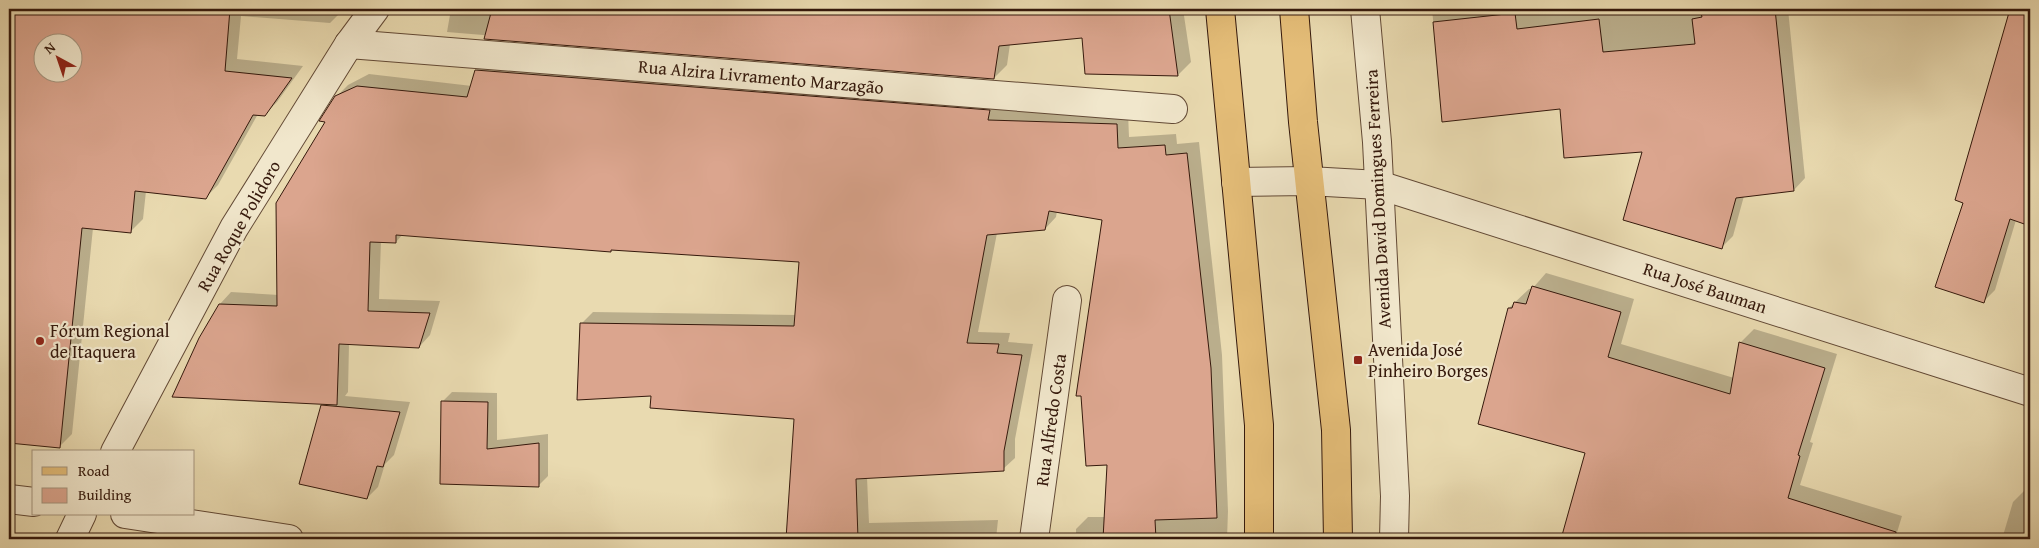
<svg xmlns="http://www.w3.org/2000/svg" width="2039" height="548" viewBox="0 0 2039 548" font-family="'Gentium Book Plus',serif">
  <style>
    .shadow { fill: #0003; fill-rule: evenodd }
    .building { fill: #dba58e; stroke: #35190c; fill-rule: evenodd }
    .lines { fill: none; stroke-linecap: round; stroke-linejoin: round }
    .minor-casing { stroke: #624935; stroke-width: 30 }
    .major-casing { stroke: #35190c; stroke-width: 30 }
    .minor { stroke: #f1e7cc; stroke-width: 28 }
    .major { stroke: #e4bd78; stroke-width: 28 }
    .poi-dot { fill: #8f2418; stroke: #f1e7cc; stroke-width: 2 }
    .labels { text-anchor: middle; stroke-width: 4.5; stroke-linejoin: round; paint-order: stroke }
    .street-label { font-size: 18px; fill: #35190c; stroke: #f1e7cc }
    .poi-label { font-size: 18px; fill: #35190c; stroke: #f1e7cc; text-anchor: start }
  </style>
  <rect width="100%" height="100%" fill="#e9dab0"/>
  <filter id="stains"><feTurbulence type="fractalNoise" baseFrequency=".004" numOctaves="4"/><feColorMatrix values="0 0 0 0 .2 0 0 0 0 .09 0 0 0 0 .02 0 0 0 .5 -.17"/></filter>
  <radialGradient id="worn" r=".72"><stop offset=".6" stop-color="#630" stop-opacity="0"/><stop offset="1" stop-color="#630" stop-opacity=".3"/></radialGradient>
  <g class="shadow">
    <path d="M9,9H344L330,23L241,16L237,59L303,66L277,102L264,115L258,114L218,185L205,198L146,191L143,219L130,232L93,228L72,434L59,447L9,442ZM42,42H72V72H42Z"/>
    <polygon points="451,9 1183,9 1191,62 1178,75 1086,73 1083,37 1010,44 1007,65 994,78 447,32"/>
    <polygon points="1432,9 1788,9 1805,178 1794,190 1744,196 1733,236 1721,248 1643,150 1561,108 1443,121"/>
    <polygon points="2017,16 2030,21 2030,225 2016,220 1995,290 1984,301 1964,202"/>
    <polygon points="488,59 1001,99 999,109 1128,112 1129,137 1176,134 1177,144 1199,142 1222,355 1228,511 1227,539 1076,539 1076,529 1088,517 1106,517 1108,464 1104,219 1057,211 1056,217 1045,229 997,233 978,332 1010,333 1008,342 1033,344 1015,439 1015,458 1003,469 867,477 869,523 998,520 996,539 787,539 795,417 652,395 581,324 593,312 796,315 800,261 612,249 611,250 403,234 396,242 381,241 379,299 440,301 430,335 419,347 349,344 348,392 345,396 410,402 394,455 385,464 378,487 367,498 322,406 324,403 220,304 231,292 279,295 327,121 336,97 348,85 369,74 472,86 476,70"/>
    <polygon points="1546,273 1634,299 1621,344 1734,378 1741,342 1754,329 1837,354 1810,442 1813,443 1800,485 1902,516 1895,539 1562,539 1586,452 1509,308 1529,289 1532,289"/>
    <polygon points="452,392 497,393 497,440 548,434 548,476 538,486 441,483 442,402"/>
    <polygon points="2028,487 2030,488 2030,539 2002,539 2013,502"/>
  </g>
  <g class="building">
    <path d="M9,9H230L225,71L292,78L265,116L253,115L206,199L135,191L131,233L82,228L60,448L9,443ZM42,42H72V72H42Z"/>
    <polygon points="492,9 1169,9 1178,76 1085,74 1082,38 999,46 994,79 484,39"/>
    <polygon points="1700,9 1775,9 1794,191 1736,198 1722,249 1623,220 1642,152 1564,158 1560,109 1442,122 1433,22 1515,13 1517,29 1599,19 1603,52 1695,44 1692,19 1702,17"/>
    <polygon points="2010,9 2030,9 2030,226 2010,219 1984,303 1935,287 1963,203 1955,200"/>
    <polygon points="475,70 990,110 988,120 1117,124 1118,148 1165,145 1166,155 1187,153 1211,368 1217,518 1155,520 1156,539 1103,539 1107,465 1086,466 1081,396 1076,396 1102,220 1049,211 1045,230 987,235 967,343 999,344 997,353 1022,355 1004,451 1004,471 856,479 858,539 786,539 794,419 650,408 651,396 577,400 580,323 794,326 799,262 611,250 611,252 396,235 396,243 370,242 368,311 430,313 419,348 339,344 337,405 172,397 199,338 219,304 277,306 276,203 325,122 319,121 335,96 357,86 467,97"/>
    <polygon points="1532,286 1621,312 1608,357 1730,394 1739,342 1825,368 1798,455 1800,456 1788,498 1896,532 1894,539 1561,539 1585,453 1478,424 1508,308 1512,308 1514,302 1526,304"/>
    <polygon points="441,401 488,402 487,449 539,443 539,487 440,484"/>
    <polygon points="321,405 400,412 383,467 377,466 367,499 299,484"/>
  </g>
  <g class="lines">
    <g class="minor-casing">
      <g id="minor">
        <polyline points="1365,9 1377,142 1395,496 1394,539"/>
        <polyline points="349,44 1173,109"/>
        <polyline points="1236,182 1309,181 1379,185 2030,392"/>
        <polyline points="115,452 234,228 349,44 375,9"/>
        <polyline points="9,499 34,502"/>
        <polyline points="125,514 289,539"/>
        <polyline points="70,539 82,514"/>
        <polyline points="1034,539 1067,300"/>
      </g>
    </g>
    <g class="major-casing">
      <g id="major">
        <polyline points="1220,9 1259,425 1259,539"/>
        <polyline points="1294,9 1303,122 1336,430 1338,539"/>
      </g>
    </g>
    <use href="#minor" class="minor"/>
    <use href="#major" class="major"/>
  </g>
  <g class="poi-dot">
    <circle cx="40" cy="341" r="5"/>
    <rect x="1353" y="355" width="10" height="10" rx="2.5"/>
  </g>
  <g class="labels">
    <g class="street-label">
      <text transform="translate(761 77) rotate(5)" y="6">Rua Alzira Livramento Marzagão</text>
      <text transform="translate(1378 199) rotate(-93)" y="6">Avenida David Domingues Ferreira</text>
      <text transform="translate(239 226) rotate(-60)" y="6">Rua Roque Polidoro</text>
      <text transform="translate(1705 288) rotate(18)" y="6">Rua José Bauman</text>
      <text transform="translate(1051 420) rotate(-82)" y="6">Rua Alfredo Costa</text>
    </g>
    <g class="poi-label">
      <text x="50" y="337">Fórum Regional<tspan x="50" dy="21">de Itaquera</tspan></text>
      <text x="1368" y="356">Avenida José<tspan x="1368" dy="21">Pinheiro Borges</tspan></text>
    </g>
  </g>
  <rect width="2039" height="548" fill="none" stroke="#e9dab0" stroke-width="30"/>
  <rect x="10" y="10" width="2019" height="528" fill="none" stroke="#35190c" stroke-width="2.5"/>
  <rect x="15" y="15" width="2009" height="518" fill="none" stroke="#35190c"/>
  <rect x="32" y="450" width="162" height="65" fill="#f1e7cc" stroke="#a6957f"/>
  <rect x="42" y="467" width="25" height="8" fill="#e4bd78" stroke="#a6957f"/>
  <text x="78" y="476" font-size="15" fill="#35190c">Road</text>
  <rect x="42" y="488" width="25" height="15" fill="#dba58e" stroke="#a6957f"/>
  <text x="78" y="500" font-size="15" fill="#35190c">Building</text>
  <g transform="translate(58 58) rotate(320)"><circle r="24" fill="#f1e7cc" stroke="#a6957f"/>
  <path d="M0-4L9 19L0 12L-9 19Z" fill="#8f2418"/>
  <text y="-8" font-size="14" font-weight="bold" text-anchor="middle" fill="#35190c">N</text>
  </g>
  <rect width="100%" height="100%" filter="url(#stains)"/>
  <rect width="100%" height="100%" fill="url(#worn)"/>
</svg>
